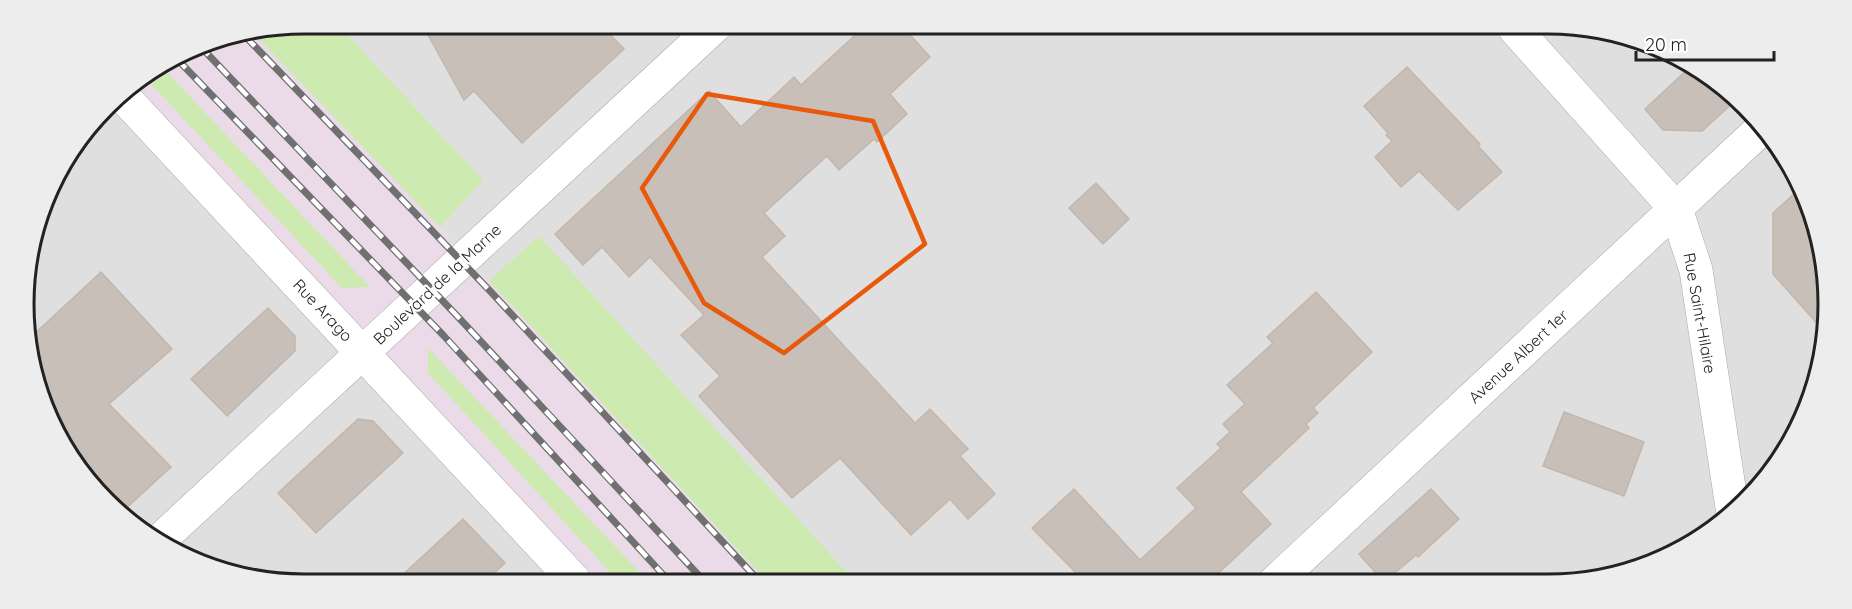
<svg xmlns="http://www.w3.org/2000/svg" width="1852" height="609" viewBox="0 0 1852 609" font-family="Quicksand,sans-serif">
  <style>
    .residential { fill: #e0dfdf }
    .industrial { fill: #ebdbe8 }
    .grass { fill: #cdebb0 }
    .building { fill: #c7bfb8; stroke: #c4b6ab; stroke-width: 1.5 }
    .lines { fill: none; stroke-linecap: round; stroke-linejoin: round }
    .minor-casing { stroke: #a9a9a9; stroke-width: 34 }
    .tertiary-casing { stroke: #a9a9a9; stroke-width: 34 }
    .minor { stroke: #fff; stroke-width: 33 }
    .tertiary { stroke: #fff; stroke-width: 33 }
    .rail-casing { stroke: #707070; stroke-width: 7 }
    .rail { stroke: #fff; stroke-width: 4.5; stroke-dasharray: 14; stroke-linecap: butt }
    .marked { fill: none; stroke: #e8590c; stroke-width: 4.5; stroke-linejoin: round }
    .labels { text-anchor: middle; stroke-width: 4.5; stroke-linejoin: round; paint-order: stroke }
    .street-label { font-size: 16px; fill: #222; stroke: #fff }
    .rim { fill: none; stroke: #222; stroke-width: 3 }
  </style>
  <rect width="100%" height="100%" fill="#f2efe9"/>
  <g class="residential">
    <polygon points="305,24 1603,29 1704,71 1781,149 1823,250 1823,360 1791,444 1733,515 1671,556 1584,583 765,581 457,246 258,33"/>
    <polygon points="133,85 597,580 249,580 149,538 82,475 34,377 26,268 53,180 119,94"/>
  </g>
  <polygon class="industrial" points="258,33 457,246 765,581 597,580 133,85 197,45"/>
  <g class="grass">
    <polygon points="305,24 337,24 483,180 440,227 254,34"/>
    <polygon points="162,67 370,287 342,288 145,78"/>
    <polygon points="539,236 855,581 767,581 489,281"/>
    <polygon points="428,348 647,580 617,580 428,373"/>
  </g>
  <g class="building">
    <polygon points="422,24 601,25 624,49 522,143 474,91 464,100"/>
    <polygon points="865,26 903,27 930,57 890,94 907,114 877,142 874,139 839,170 827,156 764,213 785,236 762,257 915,423 930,409 968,449 960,456 995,494 968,519 950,499 911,535 840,458 792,498 699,396 720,376 681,335 704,315 650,257 629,277 602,247 583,265 555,234 709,91 741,127 794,77 801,85"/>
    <polygon points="1691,66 1704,71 1734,102 1702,131 1663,130 1645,109"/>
    <polygon points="1407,67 1480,144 1478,146 1502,172 1458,210 1419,171 1401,187 1375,157 1392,141 1386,135 1388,133 1364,106"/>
    <polygon points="1096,183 1129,219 1103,244 1069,208"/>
    <polygon points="1798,190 1823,250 1823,330 1773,274 1773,213"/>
    <polygon points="101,272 172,349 109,404 171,467 122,512 82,475 34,376 31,337"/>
    <polygon points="1316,292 1372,352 1313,408 1318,413 1306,424 1309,428 1241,492 1271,524 1209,582 1084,581 1032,528 1074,489 1140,560 1196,508 1177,488 1221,448 1217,444 1230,432 1223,424 1245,404 1227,385 1273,343 1267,337"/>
    <polygon points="268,308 295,336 295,351 227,416 191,379"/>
    <polygon points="1564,412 1644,442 1624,496 1543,466"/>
    <polygon points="358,419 373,421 403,453 316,533 278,493"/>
    <polygon points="1431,489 1459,519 1418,557 1416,555 1384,582 1359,554"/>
    <polygon points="463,519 505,563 487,580 397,580"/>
  </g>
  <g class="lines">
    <g class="minor-casing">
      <g id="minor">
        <polyline points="1515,29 1676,209 1696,270 1733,514"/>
        <polyline points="120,93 574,580"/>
        <polyline points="1275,582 1761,129"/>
      </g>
    </g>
    <g class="tertiary-casing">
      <polyline id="tertiary" points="158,542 715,26"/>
    </g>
    <use href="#minor" class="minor"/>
    <use href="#tertiary" class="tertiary"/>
    <g class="rail-casing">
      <g id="rail">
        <polyline points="245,36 491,292 759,581"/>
        <polyline points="199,45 460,319 704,581"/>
        <polyline points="176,58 444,336 668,580"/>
      </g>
    </g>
    <use href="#rail" class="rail"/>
  </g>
  <path class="marked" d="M707,94L873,121L925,244L784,353L704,303L642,188Z"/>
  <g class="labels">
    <g class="street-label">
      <text transform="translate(437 284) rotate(-43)" y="6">Boulevard de la Marne</text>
      <text transform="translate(323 310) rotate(47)" y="6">Rue Arago</text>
      <text transform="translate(1700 313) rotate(80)" y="6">Rue Saint-Hilaire</text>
      <text transform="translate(1518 356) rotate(-43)" y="6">Avenue Albert 1er</text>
    </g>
  </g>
  <path d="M0 0H1852V609H0ZM304 34H1548A270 270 0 0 1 1818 304V304A270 270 0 0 1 1548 574H304A270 270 0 0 1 34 304V304A270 270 0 0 1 304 34Z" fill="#ededed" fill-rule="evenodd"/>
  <path class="rim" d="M304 34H1548A270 270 0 0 1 1818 304V304A270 270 0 0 1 1548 574H304A270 270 0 0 1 34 304V304A270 270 0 0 1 304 34Z"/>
  <path d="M1636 51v9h138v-9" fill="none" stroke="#222222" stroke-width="3"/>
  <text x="1645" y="51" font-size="18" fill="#222222" stroke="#ffffff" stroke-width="4.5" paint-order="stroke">20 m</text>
</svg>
